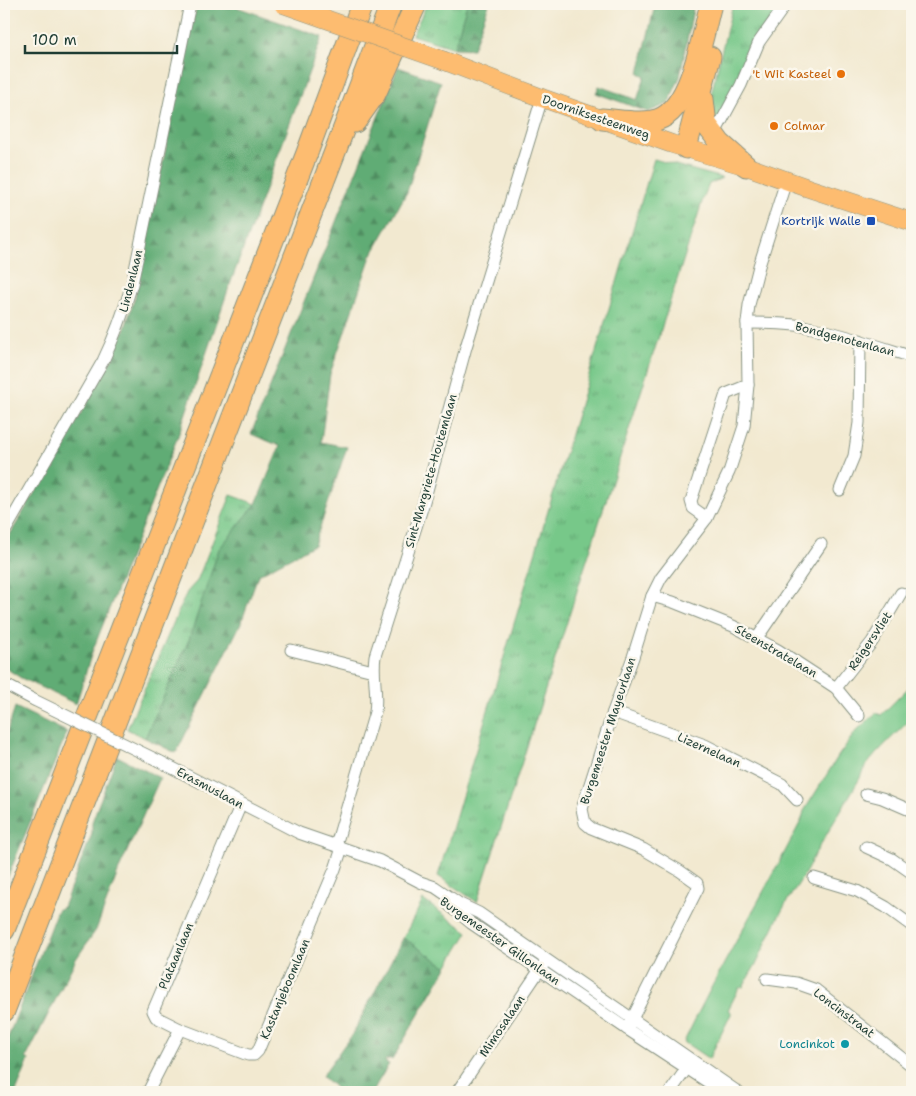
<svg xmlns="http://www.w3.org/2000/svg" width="916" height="1096" viewBox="0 0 916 1096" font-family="'Shantell Sans',sans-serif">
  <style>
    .grass { fill: url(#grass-tufts); stroke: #4b825e }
    .forest { fill: url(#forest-firs); stroke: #407454 }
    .green { fill: #77c889; stroke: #4b825e }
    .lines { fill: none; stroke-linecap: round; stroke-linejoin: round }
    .minor-casing { stroke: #889382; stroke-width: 13 }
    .primary-casing { stroke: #889382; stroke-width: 19 }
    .motorway-casing { stroke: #889382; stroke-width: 23 }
    .minor { stroke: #fff; stroke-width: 11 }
    .primary { stroke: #fdbc70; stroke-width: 18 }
    .motorway { stroke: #fdbc70; stroke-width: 21 }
    .minor-bridge-casing { stroke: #889382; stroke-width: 13; stroke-linecap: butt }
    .primary-bridge-casing { stroke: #889382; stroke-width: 19; stroke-linecap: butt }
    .minor-bridge { stroke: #fff; stroke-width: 11 }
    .primary-bridge { stroke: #fdbc70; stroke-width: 18 }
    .food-dot { fill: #e8710a; stroke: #fbf7ec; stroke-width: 2 }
    .transit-dot { fill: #1a4fb4; stroke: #fbf7ec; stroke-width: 2 }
    .culture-dot { fill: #0f9aa8; stroke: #fbf7ec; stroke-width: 2 }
    .labels { text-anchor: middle; stroke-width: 5; stroke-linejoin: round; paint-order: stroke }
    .food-label { font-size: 12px; fill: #c56008; stroke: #fbf7ec; text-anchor: end }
    .street-label { font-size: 12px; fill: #1f3d34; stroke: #fbf7ec }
    .transit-label { font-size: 12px; fill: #164399; stroke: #fbf7ec; text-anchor: end }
    .culture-label { font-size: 12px; fill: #0d838f; stroke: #fbf7ec; text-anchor: end }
  </style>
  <defs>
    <pattern id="grass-tufts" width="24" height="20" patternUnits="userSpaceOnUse" patternTransform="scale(1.25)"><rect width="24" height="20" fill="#77c889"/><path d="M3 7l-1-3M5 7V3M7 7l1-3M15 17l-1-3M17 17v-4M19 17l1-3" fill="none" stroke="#61a471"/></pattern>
    <pattern id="forest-firs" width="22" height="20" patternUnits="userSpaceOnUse" patternTransform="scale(1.25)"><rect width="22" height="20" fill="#61ac75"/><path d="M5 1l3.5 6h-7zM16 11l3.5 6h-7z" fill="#4f8d61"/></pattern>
  </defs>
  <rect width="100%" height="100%" fill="#fbf7ec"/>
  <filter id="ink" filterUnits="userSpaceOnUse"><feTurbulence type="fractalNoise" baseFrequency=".02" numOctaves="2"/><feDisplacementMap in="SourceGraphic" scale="10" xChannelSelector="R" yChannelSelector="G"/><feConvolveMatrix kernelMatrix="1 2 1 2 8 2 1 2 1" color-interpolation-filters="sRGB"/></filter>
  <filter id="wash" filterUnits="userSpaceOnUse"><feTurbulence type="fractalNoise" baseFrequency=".0096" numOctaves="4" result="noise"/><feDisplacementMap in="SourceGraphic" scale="20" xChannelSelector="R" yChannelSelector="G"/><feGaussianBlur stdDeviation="1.12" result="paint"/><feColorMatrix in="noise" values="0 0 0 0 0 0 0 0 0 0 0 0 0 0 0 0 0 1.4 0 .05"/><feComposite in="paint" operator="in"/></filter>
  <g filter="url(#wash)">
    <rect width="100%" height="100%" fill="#f2e9d0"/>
    <g class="grass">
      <polygon points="427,4 467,4 454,48 412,35"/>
      <polygon points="733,4 783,4 717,122 709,103"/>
      <polygon points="654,159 722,178 709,184 703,199 477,902 438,876"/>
      <polygon points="231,495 256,504 219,549 189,640 145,738 127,729 187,592 197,581"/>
      <polygon points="423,900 468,932 447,967 403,938"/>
    </g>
    <g class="forest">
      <polygon points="198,4 228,4 322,37 229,287 178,436 92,652 76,704 21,678 4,667 4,545 90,398 113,357 125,328 135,297 192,22"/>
      <polygon points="467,4 489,4 473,49 454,48"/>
      <polygon points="669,4 694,4 680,77 668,104 648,112 596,93 599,86 637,100 645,76 639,73 655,5 667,8"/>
      <polygon points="398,67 441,82 407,192 371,256 330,374 321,442 347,447 314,545 258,575 241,623 176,753 145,738 189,640 219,549 256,504 280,446 251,434"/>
      <polygon points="15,707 67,732 4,886 4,741"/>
      <polygon points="117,756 160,778 120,867 96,930 76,959 26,1058 29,1060 16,1092 4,1092 4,1048 57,910 63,907 92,834 92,822"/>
      <polygon points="403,938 447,967 392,1060 389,1058 388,1060 386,1059 385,1062 389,1064 372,1092 340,1092 322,1076 353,1033"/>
    </g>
    <path class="green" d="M912,684V718C900,730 862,764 860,778L812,859C806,875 794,889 785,905C774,924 766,944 756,964C752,972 747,978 743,987L739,988L728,1010L731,1012V1014L709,1059L684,1042C720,966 764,894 802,819L804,811L839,755L856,731L876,713L881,715Z"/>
  </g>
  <g filter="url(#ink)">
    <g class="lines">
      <g class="minor-casing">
        <g id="minor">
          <polyline points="714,135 741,85 759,42 786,4"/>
          <path d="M747,323C767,323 788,323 808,327C844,334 878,346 912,357"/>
          <polyline points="840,490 854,456 859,423 860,340"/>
          <polyline points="707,518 693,508 691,501 726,394 748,385"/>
          <path d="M4,533L103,361C115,336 124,311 132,284L190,4"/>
          <polyline points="652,596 673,602 733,626 778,650 836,688 859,716"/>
          <polyline points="757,638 821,544"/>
          <polyline points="291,650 373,671"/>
          <polyline points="4,684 34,700"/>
          <polyline points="836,688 872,642 901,593"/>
          <polyline points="613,712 705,745 782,784 797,800"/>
          <polyline points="159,761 299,833 380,861 420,882 435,887 460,904 479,913 738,1092"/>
          <polyline points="866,794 882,798 912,811"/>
          <path d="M336,845L375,712C378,692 372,676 375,656L423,505L466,347L542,98"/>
          <polyline points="866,847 892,859 912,873"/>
          <polyline points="814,878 857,891 886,907 912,926"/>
          <polyline points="449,905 471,923 627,1029 723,1092"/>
          <polyline points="767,979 796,983 816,990 912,1066"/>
          <polyline points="180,1029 248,1055 254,1055 258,1051 335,869 342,848"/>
          <polyline points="627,1029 698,888 697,883 680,871 643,849 591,828 585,823 582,809 613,712 633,657 652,596 661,578 707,518 729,472 744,426 748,385 747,323 749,305 759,266 786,181"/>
          <polyline points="148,1092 180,1029 156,1017 153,1011 241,804"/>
          <polyline points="457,1092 543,965"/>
          <polyline points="670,1092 687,1068"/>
        </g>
      </g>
      <g class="primary-casing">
        <polyline id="primary" points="445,61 542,98 672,144 746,166 808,188 912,222"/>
      </g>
      <g class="motorway-casing">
        <g id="motorway">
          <polyline points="703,99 706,124 720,143 746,166"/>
          <path d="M602,119C618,120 636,124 652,121C691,116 702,35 711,4"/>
          <polyline points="355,122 375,94 416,4"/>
          <polyline points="686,148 710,57"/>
          <polyline points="4,930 307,153 362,4"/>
          <polyline points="4,1011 338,144 391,4"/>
        </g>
      </g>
      <use href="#minor" class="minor"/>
      <use href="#primary" class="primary"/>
      <use href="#motorway" class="motorway"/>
      <g class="minor-bridge-casing">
        <polyline id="minor-bridge" points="34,700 159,761"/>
      </g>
      <g class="primary-bridge-casing">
        <polyline id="primary-bridge" points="283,4 445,61"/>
      </g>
      <use href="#minor-bridge" class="minor-bridge"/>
      <use href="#primary-bridge" class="primary-bridge"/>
    </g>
  </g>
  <g class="food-dot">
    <circle cx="841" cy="74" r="5"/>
    <circle cx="774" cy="126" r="5"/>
  </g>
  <rect class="transit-dot" x="866" y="216" width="10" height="10" rx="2.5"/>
  <circle class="culture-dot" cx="845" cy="1044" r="5"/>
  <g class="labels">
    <g class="food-label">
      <text x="831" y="78">'t Wit Kasteel</text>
      <text x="784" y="130" text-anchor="start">Colmar</text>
    </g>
    <g class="street-label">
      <text transform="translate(596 117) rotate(19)" y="4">Doorniksesteenweg</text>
      <text transform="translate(131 281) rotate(-76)" y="4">Lindenlaan</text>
      <text transform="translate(845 339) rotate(15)" y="4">Bondgenotenlaan</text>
      <text transform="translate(431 471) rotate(-74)" y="4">Sint-Margriete-Houtemlaan</text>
      <text transform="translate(870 641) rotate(-56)" y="4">Reigersvliet</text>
      <text transform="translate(776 651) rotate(30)" y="4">Steenstratelaan</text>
      <text transform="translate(608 731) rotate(-72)" y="4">Burgemeester Mayeurlaan</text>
      <text transform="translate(709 750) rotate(24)" y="4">Lizernelaan</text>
      <text transform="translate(210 788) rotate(28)" y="4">Erasmuslaan</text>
      <text transform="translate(500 941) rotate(35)" y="4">Burgemeester Gillonlaan</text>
      <text transform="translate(176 956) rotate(-67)" y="4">Plataanlaan</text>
      <text transform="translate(285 989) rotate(-67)" y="4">Kastanjeboomlaan</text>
      <text transform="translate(844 1013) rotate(37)" y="4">Loncinstraat</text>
      <text transform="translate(502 1026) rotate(-56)" y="4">Mimosalaan</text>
    </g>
    <g class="transit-label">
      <text x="861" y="225">Kortrijk Walle</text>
    </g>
    <g class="culture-label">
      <text x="835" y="1048">Loncinkot</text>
    </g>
  </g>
  <rect width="916" height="1096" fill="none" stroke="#fbf7ec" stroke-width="20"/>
  <path d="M25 45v8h152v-8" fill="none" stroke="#1f3d34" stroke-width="2.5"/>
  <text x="32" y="45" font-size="15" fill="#1f3d34" stroke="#fbf7ec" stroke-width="4" paint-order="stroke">100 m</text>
</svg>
